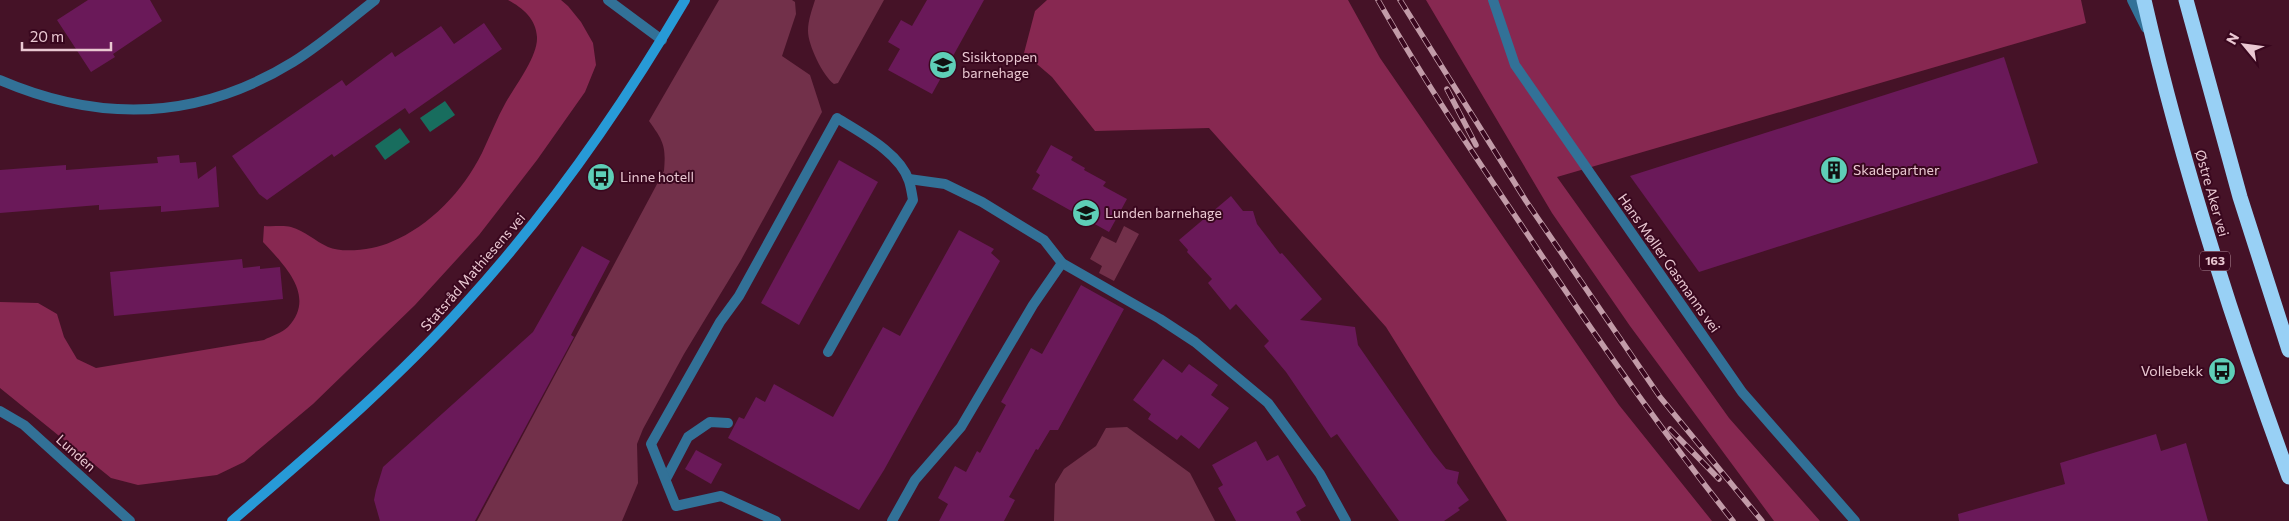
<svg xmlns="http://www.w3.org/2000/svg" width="2289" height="521" viewBox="0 0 2289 521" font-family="Commissioner,sans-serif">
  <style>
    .green { fill: #72304a }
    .forest { fill: #872851 }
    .water { fill: #186d5e }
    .building { fill: #6a1959 }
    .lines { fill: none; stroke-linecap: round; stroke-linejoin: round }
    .lane { stroke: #327197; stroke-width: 10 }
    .street { stroke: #327197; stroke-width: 10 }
    .secondary { stroke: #279ad7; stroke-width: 10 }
    .highway { stroke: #98d0f5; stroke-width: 15 }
    .rail-casing { stroke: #c29ba8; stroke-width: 5.5 }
    .rail { stroke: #39071e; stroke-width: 4; stroke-dasharray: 11; stroke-linecap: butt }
    .labels { text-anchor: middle; stroke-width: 4; stroke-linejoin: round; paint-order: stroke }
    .shield { fill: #39071e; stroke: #b58e9c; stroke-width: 1 }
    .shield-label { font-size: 12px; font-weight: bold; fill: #eac8d2 }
    .poi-label { font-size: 14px; fill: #eac8d2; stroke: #39071e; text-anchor: start }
    .street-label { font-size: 14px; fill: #eac8d2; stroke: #39071e }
  </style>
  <rect width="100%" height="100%" fill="#451227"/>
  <g class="green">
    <path d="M719,0H792L795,2L796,14L782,56L810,75L822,112L741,260L684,354L643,429L637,444L638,483L622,521H477L664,171C666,146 664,142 649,121Z"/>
    <path d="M815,0H884L838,83L834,84C823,76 808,45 808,31C808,20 812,10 815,0Z"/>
    <polygon points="1124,226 1139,234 1114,281 1099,273 1102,266 1090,259 1102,236 1116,243"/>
    <polygon points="1127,427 1190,473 1215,521 1054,521 1055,484 1064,469 1096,446 1106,428"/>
  </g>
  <g class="forest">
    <path d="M508,0H561L568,6L581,22L593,43L596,65L585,92L537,160L479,235L415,305L313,404L244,462L217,475L138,485L111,478L0,388V302L38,303L57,314L64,337L77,359L96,368L264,340C271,336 282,333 288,327C317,296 284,265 263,242L264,226C273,227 283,225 291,227C305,231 315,241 328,247C344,254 376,249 391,242C430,226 463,191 482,153C490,136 497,118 506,102C516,85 538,56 537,37C536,19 523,8 508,0Z"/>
    <polygon points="1047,0 1348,0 1380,58 1619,405 1712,521 1507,521 1386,327 1209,128 1095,131 1052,77 1024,53 1035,11"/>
    <polygon points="1426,0 2081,0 2086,23 1557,177 1729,418 1820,521 1774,521 1630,326 1552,213"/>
  </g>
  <g class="water">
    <polygon points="445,101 455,115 430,132 420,118"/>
    <polygon points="400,128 410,142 385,160 375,146"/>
  </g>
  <g class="building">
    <polygon points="88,0 150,0 162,21 113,54 115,57 91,72 57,20"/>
    <polygon points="927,0 984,0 932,94 888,70 900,49 888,42 901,20 912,26"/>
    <polygon points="484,23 502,49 409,114 405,108 334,157 332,154 267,200 259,194 232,156 342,80 346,86 392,52 395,57 441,26 454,44"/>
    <polygon points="2004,57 2038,163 1983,181 1699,272 1630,176"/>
    <polygon points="1051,145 1073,157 1071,160 1085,168 1084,170 1106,182 1103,186 1127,199 1109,232 1032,189 1040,175 1036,172"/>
    <polygon points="179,155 180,163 196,162 198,179 216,166 219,207 161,212 161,206 99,210 99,205 0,213 0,170 66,165 66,170 158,163 157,157"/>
    <polygon points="839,160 878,182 799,325 761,303"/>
    <polygon points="1231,196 1243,211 1253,211 1257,224 1280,254 1282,253 1322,299 1300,320 1355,327 1358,345 1433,453 1446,469 1459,472 1457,483 1469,500 1458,508 1460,510 1444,521 1399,521 1337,434 1331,438 1286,372 1264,346 1269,341 1236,304 1230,310 1208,283 1212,279 1187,252 1188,250 1179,240"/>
    <polygon points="959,230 994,249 991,253 1000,261 884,470 859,510 728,438 739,417 744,419 756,397 765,402 774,384 833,417 883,327 900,336"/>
    <polygon points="582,246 610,261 571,335 574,337 475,521 380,521 374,500 376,490 383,467 533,332"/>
    <polygon points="242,259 243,268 260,266 260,269 280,267 283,299 114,316 110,272"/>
    <polygon points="1081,285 1124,309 1058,430 1050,430 1038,450 1036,449 1009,497 1015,500 1004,521 939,521 948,504 938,498 955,466 966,472 977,451 980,453 1006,405 1001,402 1031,348 1042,354"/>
    <polygon points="1163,359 1182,373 1189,364 1218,385 1211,395 1229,408 1199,449 1181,435 1177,440 1148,419 1151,414 1133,400"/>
    <polygon points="2156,434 2161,451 2186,443 2208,521 1959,521 1958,514 2065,484 2060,463"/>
    <polygon points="1256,441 1267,461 1278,455 1292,480 1306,506 1296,512 1301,521 1236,521 1218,488 1223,485 1212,465"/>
    <polygon points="696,450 722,464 711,484 685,469"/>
  </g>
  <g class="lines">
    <g class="lane">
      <polyline points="2132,0 2146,28"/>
      <polyline points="909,179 945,184 982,202 1044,240 1062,263 1160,319 1195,342 1268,403 1320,474 1346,521"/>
      <polyline points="666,479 688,437 710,422 728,423"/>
      <path d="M776,521L721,496L676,506L651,444L720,322L739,296L837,118C861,133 900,153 909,181C911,187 912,194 913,200L828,352"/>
      <polyline points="892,521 915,480 961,427 1033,305 1062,263"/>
    </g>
    <g class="street">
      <polyline points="608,0 662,40"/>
      <polyline points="1493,0 1515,65 1742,392 1855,521"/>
      <path d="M0,80C100,123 199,120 293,62C322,44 348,21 375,0"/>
      <polyline points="0,411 24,425 130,521"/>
    </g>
    <path class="secondary" d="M232,521C312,452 393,384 464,305C549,212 621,109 685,0"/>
    <g class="highway">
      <path d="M2144,0C2181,162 2232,321 2289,477"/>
      <polyline points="2186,0 2240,197 2289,350"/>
    </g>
    <g class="rail-casing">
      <g id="rail">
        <path d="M1378,0C1424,81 1476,158 1528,235C1593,333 1660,429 1733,521"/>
        <polyline points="1400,0 1526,201 1660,397 1762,521"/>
        <polyline points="1447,89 1476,145"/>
        <polyline points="1670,429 1719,479"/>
      </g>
    </g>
    <use href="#rail" class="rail"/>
  </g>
  <defs>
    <g id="school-disc" transform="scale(1.4375)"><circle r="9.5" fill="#5eceb7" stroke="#39071e"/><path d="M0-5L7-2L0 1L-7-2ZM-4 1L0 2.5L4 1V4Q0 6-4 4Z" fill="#111"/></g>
    <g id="building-disc" transform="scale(1.4375)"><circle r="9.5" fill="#5eceb7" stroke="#39071e"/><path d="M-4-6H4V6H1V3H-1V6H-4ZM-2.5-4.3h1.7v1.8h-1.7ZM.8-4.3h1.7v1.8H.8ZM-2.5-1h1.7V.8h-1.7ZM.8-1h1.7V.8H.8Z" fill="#111"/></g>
    <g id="bus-disc" transform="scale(1.4375)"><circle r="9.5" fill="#5eceb7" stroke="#39071e"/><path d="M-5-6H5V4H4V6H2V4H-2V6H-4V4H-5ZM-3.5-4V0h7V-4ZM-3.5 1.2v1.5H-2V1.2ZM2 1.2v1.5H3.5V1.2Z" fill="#111"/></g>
  </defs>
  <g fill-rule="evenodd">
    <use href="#school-disc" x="943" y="65"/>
    <use href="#building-disc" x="1834" y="170"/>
    <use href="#bus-disc" x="601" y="177"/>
    <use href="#school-disc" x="1086" y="213"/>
    <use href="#bus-disc" x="2222" y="371"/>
  </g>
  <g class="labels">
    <rect class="shield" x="2200" y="251.5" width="30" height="19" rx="4"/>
    <g class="shield-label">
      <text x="2215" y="265">163</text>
    </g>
    <g class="poi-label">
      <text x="962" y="62">Sisiktoppen<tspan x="962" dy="16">barnehage</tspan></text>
      <text x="1853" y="175">Skadepartner</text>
      <text x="620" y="182">Linne hotell</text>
      <text x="1105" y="218">Lunden barnehage</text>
      <text x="2203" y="376" text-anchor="end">Vollebekk</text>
    </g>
    <g class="street-label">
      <text transform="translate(2212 193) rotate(74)" y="5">Østre Aker vei</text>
      <text transform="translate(1669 263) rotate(55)" y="5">Hans Møller Gasmanns vei</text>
      <text transform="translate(473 272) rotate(-49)" y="5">Statsråd Mathiesens vei</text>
      <text transform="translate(76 453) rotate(42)" y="5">Lunden</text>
    </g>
  </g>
  <g transform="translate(2244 45) rotate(299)" stroke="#39071e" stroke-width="4" paint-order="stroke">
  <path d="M0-4L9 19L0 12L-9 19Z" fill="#eac8d2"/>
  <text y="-8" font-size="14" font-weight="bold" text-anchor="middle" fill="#eac8d2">N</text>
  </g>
  <path d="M22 42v8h89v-8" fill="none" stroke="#eac8d2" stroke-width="2.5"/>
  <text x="30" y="42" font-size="15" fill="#eac8d2" stroke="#39071e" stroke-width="4" paint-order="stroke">20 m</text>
</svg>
